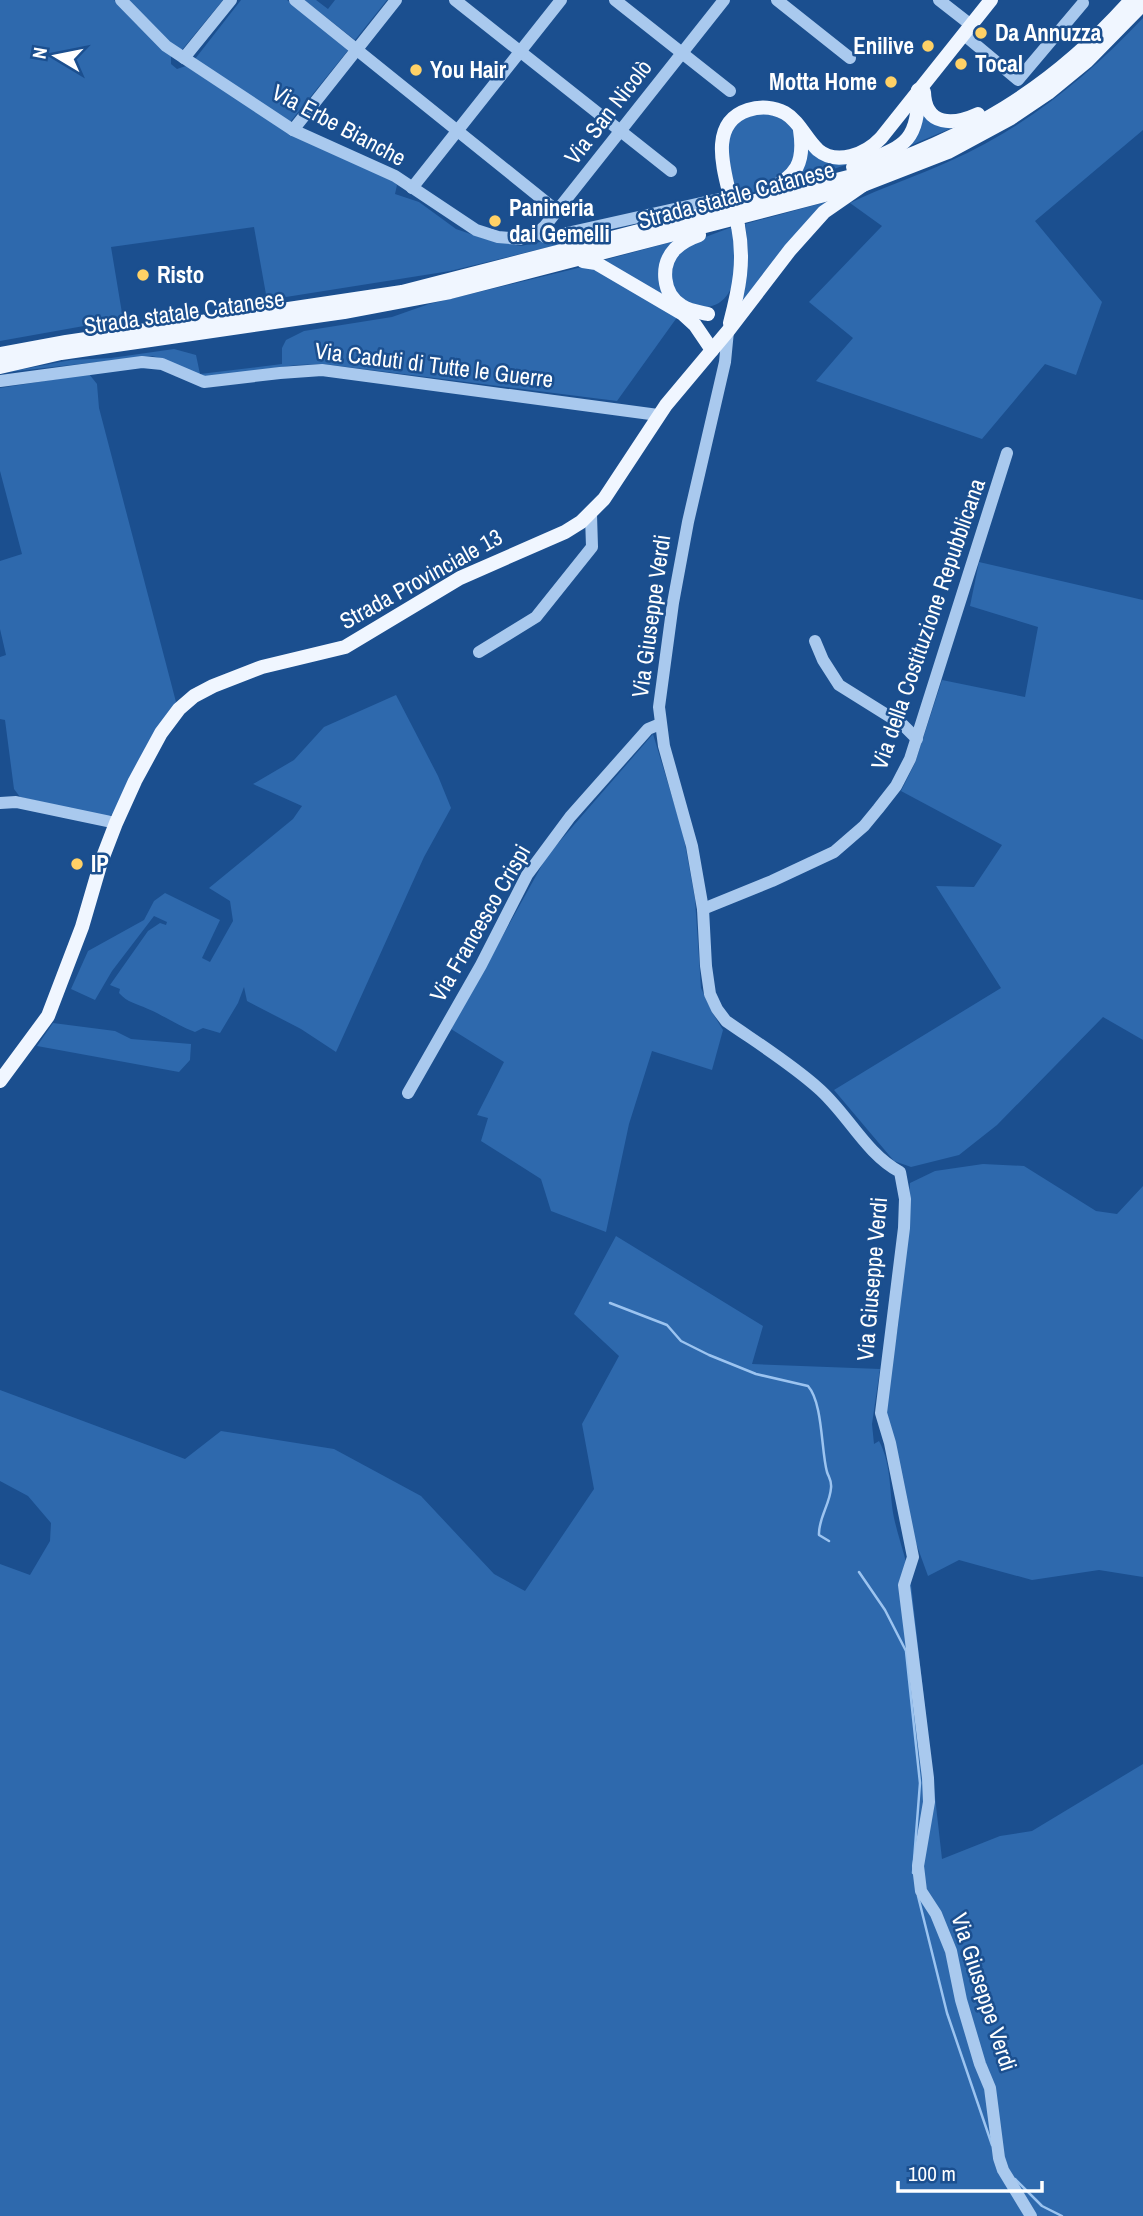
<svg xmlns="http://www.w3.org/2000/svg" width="1143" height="2216" viewBox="0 0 1143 2216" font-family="'Archivo Narrow',sans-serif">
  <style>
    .green { fill: #2e69ad }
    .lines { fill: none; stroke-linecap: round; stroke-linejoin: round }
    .stream { stroke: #9cc4f0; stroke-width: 2.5 }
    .minor { stroke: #a9c9ee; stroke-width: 12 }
    .major { stroke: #f0f6ff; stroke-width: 14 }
    .major-bridge { stroke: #f0f6ff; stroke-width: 14 }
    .poi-dot { fill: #ffd166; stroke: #1b4f8f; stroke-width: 2.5 }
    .labels { text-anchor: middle; stroke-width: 5; stroke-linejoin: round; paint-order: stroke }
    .poi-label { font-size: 23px; font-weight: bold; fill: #fff; stroke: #1b4f8f; text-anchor: start }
    .street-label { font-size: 23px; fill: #fff; stroke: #1b4f8f }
  </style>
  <rect width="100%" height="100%" fill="#1b4f8f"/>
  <g class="green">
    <polygon points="0,0 114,0 171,55 171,64 177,69 186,66 298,138 391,179 397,185 395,194 419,202 456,229 485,239 521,246 563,237 565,243 450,271 267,300 254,227 111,247 123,319 0,341"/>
    <polygon points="128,0 223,0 181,51 162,36"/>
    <polygon points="241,0 287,0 349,49 291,121 289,122 195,59"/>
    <polygon points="304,0 316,0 328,9 335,0 387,0 355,40"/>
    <path d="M1143,18V130L1035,221L1102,302L1076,375L1045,364L982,439L816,381L853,338L809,302L882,226L850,203C883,187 917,176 950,161C1026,127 1086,78 1143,18Z"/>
    <path d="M764,112L782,119L788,124L796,134L798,154L780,182L738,198C733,177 715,132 742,119C749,116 757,114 764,112Z"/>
    <polygon points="922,114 954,127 902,149"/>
    <polygon points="806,145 856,161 790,185"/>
    <path d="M826,202L783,248L739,309C749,281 750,254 745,224Z"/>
    <path d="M732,227C739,252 741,302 708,307C703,307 696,308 691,306C684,302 676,293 670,288L674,256L687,244Z"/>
    <polygon points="679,240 668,251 673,304 601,261"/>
    <path d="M586,266L596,268L678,316L617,401L323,364L296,365L211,377C190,376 172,360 152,356L8,372L71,360L111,358L174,349L196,355L200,374L282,364V348L286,340L304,331L392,317L429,304Z"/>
    <path d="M89,374L97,384L99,408L176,702C148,737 133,772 115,813L107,817L20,797L14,789L5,720L0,719V657L6,655L0,629V561L22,554L0,471V388Z"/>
    <polygon points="979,562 1143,600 1143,1040 1103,1017 997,1125 959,1155 911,1167 894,1161 834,1090 1001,988 936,886 974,887 1002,845 901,791 915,763 942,680 1025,697 1038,627 970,606"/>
    <path d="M396,695L438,776L451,808L424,857L336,1052L301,1029L247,1001L244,987L238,1003L220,1033L203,1028L195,1032C178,1026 165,1016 148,1009C136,1003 128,1003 119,993L120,989L110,985L148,931L160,923L166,925L167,922L154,916L112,971L95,1000L71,989L88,951L144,920L154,901L165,893L220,920L202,958L210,962L233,921L230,901L209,888L293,819L302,806L253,784L294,760L324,727Z"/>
    <polygon points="653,734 683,833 695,899 701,988 712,1012 723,1030 712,1070 652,1051 629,1124 606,1232 551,1211 541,1179 481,1141 488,1118 477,1115 504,1062 451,1029 547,856"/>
    <polygon points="53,1023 115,1031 131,1039 191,1044 190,1060 179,1072 37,1046"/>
    <polygon points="983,1164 1024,1166 1096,1211 1117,1214 1143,1186 1143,1577 1099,1570 1032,1580 959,1560 928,1576 908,1521 884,1413 898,1326 910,1183 935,1171"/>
    <path d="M616,1236L763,1326L752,1364L880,1369L872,1424L874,1444L879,1441C892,1465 889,1492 894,1518C899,1540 907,1561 911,1584L942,1859L1000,1836L1032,1831L1143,1764V2216H0V1564L30,1575L50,1541L51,1523L28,1496L0,1481V1390L185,1459L221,1431L334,1449L421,1496L494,1574L525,1591L594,1489L582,1424L619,1356L574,1314Z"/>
  </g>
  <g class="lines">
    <g class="stream">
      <path d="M610,1303L667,1325L681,1341L709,1355L756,1374L808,1386C823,1403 821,1450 827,1472C829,1478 832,1481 831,1488C830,1504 818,1519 819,1535L829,1541"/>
      <polyline points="859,1572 885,1610 906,1651 920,1783 913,1873"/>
      <polyline points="918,1896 947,2013 992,2145"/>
      <polyline points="1015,2179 1042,2206 1062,2216"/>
    </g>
    <g class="minor">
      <polyline points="121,0 166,46 293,130 395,176 476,230 498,237 520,239 538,232 545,226 724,0"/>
      <polyline points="295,0 557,211"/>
      <polyline points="455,0 671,171"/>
      <polyline points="615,0 730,91"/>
      <polyline points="777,0 850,58"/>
      <polyline points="939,0 971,25"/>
      <polyline points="963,34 1018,80 1083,3"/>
      <polyline points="184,58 231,0"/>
      <polyline points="293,130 396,0"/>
      <polyline points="412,188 561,0"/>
      <polyline points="538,232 545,237 567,233 719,199"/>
      <path d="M728,331L725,362L688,522L673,603L659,707L664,746L692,846L703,909L706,966L710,994L717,1009L726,1021C756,1042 790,1063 818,1088C848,1114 865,1153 900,1172L905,1199L904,1228L881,1413L890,1443L913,1557L904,1585L928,1778L929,1802L918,1866L921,1891L936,1914L951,1951L961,2000L980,2064L990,2088L999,2158L1003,2170L1031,2216"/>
      <polyline points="0,381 142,362 162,364 204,382 280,373 322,370 658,415"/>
      <polyline points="815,641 823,660 839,685 903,725 917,739"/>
      <polyline points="479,652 536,617 592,547 591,515"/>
      <polyline points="0,803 16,802 116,823"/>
      <polyline points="703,909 772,881 834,852 864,826 878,809 896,786 910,759 1007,453"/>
      <polyline points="408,1093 481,965 527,875 570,817 648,729 660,724"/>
    </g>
    <g class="major">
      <path d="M924,92C925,127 954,125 978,114"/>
      <path d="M853,167C899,147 920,147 918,90"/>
      <path d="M767,191C797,176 805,163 800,130"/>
      <path d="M731,200C724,170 708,123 748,110C760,106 774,107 785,113C799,121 806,139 818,150C837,166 866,154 881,138L991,0"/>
      <path d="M699,235C690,238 682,242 675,249C660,265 662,294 682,306C689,311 699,312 708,314"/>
      <polyline points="583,261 596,263 683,314 695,325 712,350"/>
      <path d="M730,323C739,289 745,261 738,226"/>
      <path d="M0,354L66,342L402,292L852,176C967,138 1050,91 1131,0"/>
      <polyline points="0,367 61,353 344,312 450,292 863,185 948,152 1011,118 1048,93 1087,61 1143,4"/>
      <polyline points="0,1081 48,1016 82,927 101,862 116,823 135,781 161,733 179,709 194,696 213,686 262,667 345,647 460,578 565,532 581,522 604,499 666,405 728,331 790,250 824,212 863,185"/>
    </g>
    <polyline class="major-bridge" points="731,200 738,226"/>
  </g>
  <g class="poi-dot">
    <circle cx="981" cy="33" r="7"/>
    <circle cx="928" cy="46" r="7"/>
    <circle cx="961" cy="64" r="7"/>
    <circle cx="416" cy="70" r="7"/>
    <circle cx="891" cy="82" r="7"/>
    <circle cx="495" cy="221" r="7"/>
    <circle cx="143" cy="275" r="7"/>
    <circle cx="77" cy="864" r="7"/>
  </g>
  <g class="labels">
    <g class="poi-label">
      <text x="995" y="41">Da Annuzza</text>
      <text x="914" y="54" text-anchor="end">Enilive</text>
      <text x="975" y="72">Tocal</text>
      <text x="430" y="78">You Hair</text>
      <text x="877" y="90" text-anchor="end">Motta Home</text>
      <text x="509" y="216">Panineria<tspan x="509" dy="26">dai Gemelli</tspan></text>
      <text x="157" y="283">Risto</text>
      <text x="91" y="872">IP</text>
    </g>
    <g class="street-label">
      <text transform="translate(608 112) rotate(-52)" y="8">Via San Nicolò</text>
      <text transform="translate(339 125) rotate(28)" y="8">Via Erbe Bianche</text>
      <text transform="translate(736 195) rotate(-15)" y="8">Strada statale Catanese</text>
      <text transform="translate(184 312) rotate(-8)" y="8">Strada statale Catanese</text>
      <text transform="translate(434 365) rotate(7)" y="8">Via Caduti di Tutte le Guerre</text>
      <text transform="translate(421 579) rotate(-29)" y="8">Strada Provinciale 13</text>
      <text transform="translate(651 616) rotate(-82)" y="8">Via Giuseppe Verdi</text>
      <text transform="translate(928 624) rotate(-71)" y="8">Via della Costituzione Repubblicana</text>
      <text transform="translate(480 923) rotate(-60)" y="8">Via Francesco Crispi</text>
      <text transform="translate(872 1279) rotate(-85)" y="8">Via Giuseppe Verdi</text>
      <text transform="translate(984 1992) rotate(72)" y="8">Via Giuseppe Verdi</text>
    </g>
  </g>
  <g transform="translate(56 56) rotate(280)" stroke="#1b4f8f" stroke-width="5" paint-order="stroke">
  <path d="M0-5L12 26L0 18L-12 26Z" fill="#ffffff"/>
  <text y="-10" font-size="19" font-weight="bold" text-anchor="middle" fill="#ffffff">N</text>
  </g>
  <path d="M898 2181v10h144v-10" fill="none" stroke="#ffffff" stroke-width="3.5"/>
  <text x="908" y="2181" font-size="21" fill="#ffffff" stroke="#1b4f8f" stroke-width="5" paint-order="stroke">100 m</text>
</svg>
